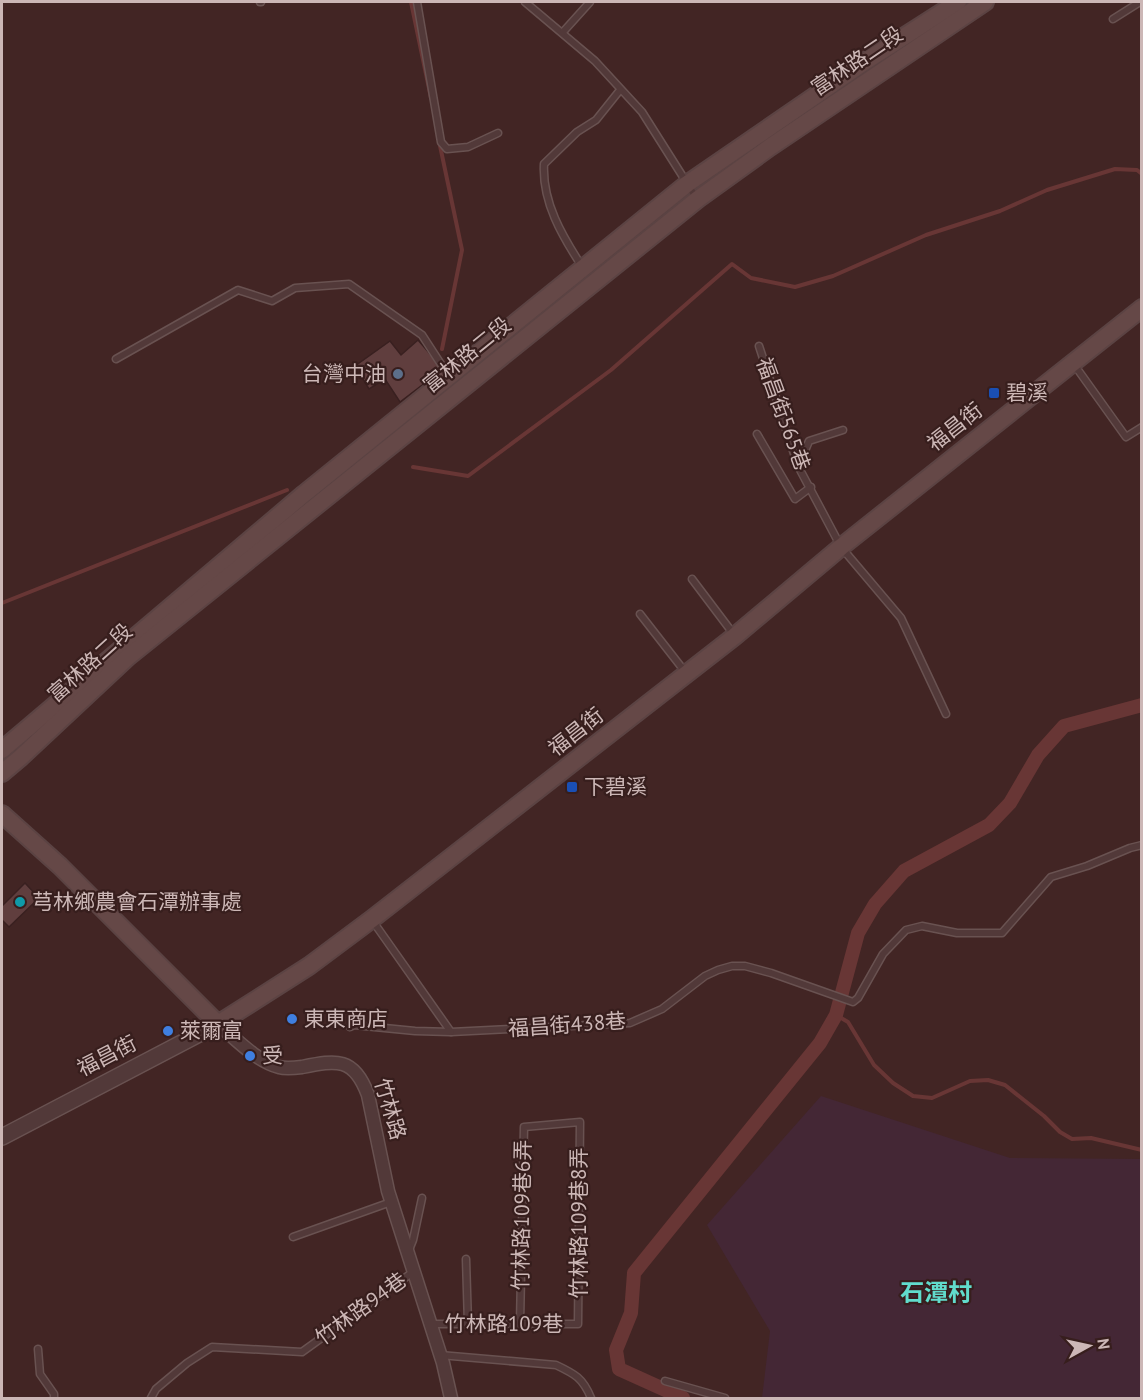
<svg xmlns="http://www.w3.org/2000/svg" width="1143" height="1400" viewBox="0 0 1143 1400" font-family="'PT Sans','Noto Sans TC',sans-serif">
  <style>
    .green { fill: #442735 }
    .lines { fill: none; stroke-linecap: round; stroke-linejoin: round }
    .stream { stroke: #683635; stroke-width: 4 }
    .canal { stroke: #683635; stroke-width: 14 }
    .building { fill: #603e3e; stroke: #392020; stroke-width: 1.5 }
    .service-casing { stroke: #695251; stroke-width: 9 }
    .minor-casing { stroke: #695251; stroke-width: 15 }
    .tertiary-casing { stroke: #695251; stroke-width: 18 }
    .secondary-casing { stroke: #5b4343; stroke-width: 20 }
    .service { stroke: #523939; stroke-width: 6 }
    .minor { stroke: #523939; stroke-width: 12 }
    .tertiary { stroke: #523939; stroke-width: 15 }
    .secondary { stroke: #654847; stroke-width: 16 }
    .service-dot { fill: #5c6f8a; stroke: #371e1d; stroke-width: 2 }
    .transit-dot { fill: #1a4fb4; stroke: #371e1d; stroke-width: 2 }
    .culture-dot { fill: #0f9aa8; stroke: #371e1d; stroke-width: 2 }
    .shop-dot { fill: #3f7fe0; stroke: #371e1d; stroke-width: 2 }
    .labels { text-anchor: middle; stroke-width: 4.5; stroke-linejoin: round; paint-order: stroke }
    .street-label { font-size: 21px; fill: #ccb7b6; stroke: #371e1d }
    .poi-label { font-size: 21px; fill: #ccb7b6; stroke: #371e1d; text-anchor: start }
    .quarter-label { font-size: 24px; font-weight: bold; fill: #61dccc; stroke: #371e1d }
  </style>
  <rect width="100%" height="100%" fill="#422524"/>
  <polygon class="green" points="821,1096 1010,1158 1141,1159 1141,1398 762,1398 770,1331 707,1225"/>
  <g class="lines">
    <g class="stream">
      <polyline points="411,2 431,98"/>
      <polyline points="439,141 462,250 442,349"/>
      <polyline points="413,467 468,476 611,370 732,264 751,278 795,287 833,276 926,235 1000,211 1047,190 1115,169 1137,170 1142,174"/>
      <polyline points="2,603 287,490"/>
      <polyline points="836,1015 848,1022 874,1065 893,1083 913,1096 932,1098 970,1081 988,1080 1005,1085 1044,1116 1060,1132 1072,1139 1091,1138 1142,1150"/>
    </g>
    <polyline class="canal" points="683,1398 619,1369 616,1350 631,1313 634,1273 820,1043 836,1015 858,933 875,904 904,871 989,825 1010,803 1038,755 1064,726 1142,705"/>
  </g>
  <g class="building">
    <polygon points="418,340 443,369 400,402 385,379 369,389 355,366 390,341 401,355"/>
    <polygon points="25,883 39,898 9,927 2,920 2,906"/>
  </g>
  <g class="lines">
    <g class="service-casing">
      <g id="service">
        <polyline points="260,2 261,2"/>
        <polyline points="417,2 441,142 447,149 468,147 498,133"/>
        <polyline points="525,2 595,61 642,112 697,199"/>
        <polyline points="1113,19 1140,2"/>
        <polyline points="563,32 590,2"/>
        <path d="M583,268C562,236 542,202 544,164L577,132L596,120L620,90"/>
        <polyline points="759,346 798,466 841,547 901,618 946,714"/>
        <polyline points="116,359 238,290 272,301 295,288 349,284 422,335 448,375"/>
        <polyline points="1073,363 1126,437 1142,427"/>
        <polyline points="757,434 795,499 811,487"/>
        <polyline points="799,465 809,441 843,430"/>
        <polyline points="692,579 735,636"/>
        <polyline points="640,614 686,673"/>
        <polyline points="372,920 451,1032 630,1023 662,1009 705,976 718,970 732,966 745,966 771,973 853,1002 858,998 883,954 906,930 922,926 957,933 1002,933 1051,877 1087,866 1130,848 1142,845"/>
        <polyline points="350,1027 354,1025 415,1031 451,1032"/>
        <polyline points="293,1237 391,1202"/>
        <polyline points="409,1250 413,1240 422,1198"/>
        <polyline points="466,1259 468,1324"/>
        <polyline points="430,1324 578,1324 580,1122 524,1127 520,1324"/>
        <polyline points="38,1349 40,1374 54,1394 54,1398"/>
        <path d="M440,1355L556,1365C575,1374 583,1378 591,1398"/>
        <polyline points="665,1381 725,1398"/>
        <polyline points="151,1398 156,1389 187,1363 212,1347 302,1352 413,1272"/>
      </g>
    </g>
    <g class="minor-casing">
      <path id="minor" d="M218,1024C236,1039 256,1061 279,1067C286,1069 294,1068 302,1067C337,1060 354,1057 368,1095L388,1191L443,1363L451,1398"/>
    </g>
    <g class="tertiary-casing">
      <polyline id="tertiary" points="2,1137 218,1024"/>
    </g>
    <g class="secondary-casing">
      <g id="secondary">
        <polyline points="2,750 304,494 687,184 866,61 958,2"/>
        <polyline points="2,773 21,757 128,657 698,199 770,147 985,2"/>
        <polyline points="2,814 60,866 218,1024 309,966 372,919 735,636 841,547 1142,308"/>
      </g>
    </g>
    <use href="#service" class="service"/>
    <use href="#minor" class="minor"/>
    <use href="#tertiary" class="tertiary"/>
    <use href="#secondary" class="secondary"/>
  </g>
  <circle class="service-dot" cx="398" cy="374" r="6"/>
  <g class="transit-dot">
    <rect x="988" y="387" width="12" height="12" rx="3"/>
    <rect x="566" y="781" width="12" height="12" rx="3"/>
  </g>
  <circle class="culture-dot" cx="20" cy="902" r="6"/>
  <g class="shop-dot">
    <circle cx="292" cy="1019" r="6"/>
    <circle cx="168" cy="1031" r="6"/>
    <circle cx="250" cy="1056" r="6"/>
  </g>
  <g class="labels">
    <g class="street-label">
      <text transform="translate(857 61) rotate(-34)" y="7">富林路二段</text>
      <text transform="translate(467 355) rotate(-39)" y="7">富林路二段</text>
      <text transform="translate(783 414) rotate(70)" y="7">福昌街565巷</text>
      <text transform="translate(955 427) rotate(-38)" y="7">福昌街</text>
      <text transform="translate(90 663) rotate(-42)" y="7">富林路二段</text>
      <text transform="translate(576 732) rotate(-38)" y="7">福昌街</text>
      <text transform="translate(567 1025) rotate(-4)" y="7">福昌街438巷</text>
      <text transform="translate(107 1056) rotate(-27)" y="7">福昌街</text>
      <text transform="translate(390 1109) rotate(74)" y="7">竹林路</text>
      <text transform="translate(522 1215) rotate(-89)" y="7">竹林路109巷6弄</text>
      <text transform="translate(579 1223) rotate(-90)" y="7">竹林路109巷8弄</text>
      <text transform="translate(361 1309) rotate(-36)" y="7">竹林路94巷</text>
      <text x="504" y="1331">竹林路109巷</text>
    </g>
    <g class="poi-label">
      <text x="386" y="381" text-anchor="end">台灣中油</text>
      <text x="1006" y="400">碧溪</text>
      <text x="584" y="794">下碧溪</text>
      <text x="32" y="909">芎林鄉農會石潭辦事處</text>
      <text x="304" y="1026">東東商店</text>
      <text x="180" y="1038">萊爾富</text>
      <text x="262" y="1063">受</text>
    </g>
    <g class="quarter-label">
      <text x="936" y="1301">石潭村</text>
    </g>
  </g>
  <rect width="1143" height="1400" fill="none" stroke="#ccb7b6" stroke-width="6"/>
  <g transform="translate(1089 1346) rotate(82)" stroke="#371e1d" stroke-width="4.5" paint-order="stroke">
  <path d="M0-4.5L10 22L0 15L-10 22Z" fill="#ccb7b6"/>
  <text y="-9" font-size="16" font-weight="bold" text-anchor="middle" fill="#ccb7b6">N</text>
  </g>
</svg>
